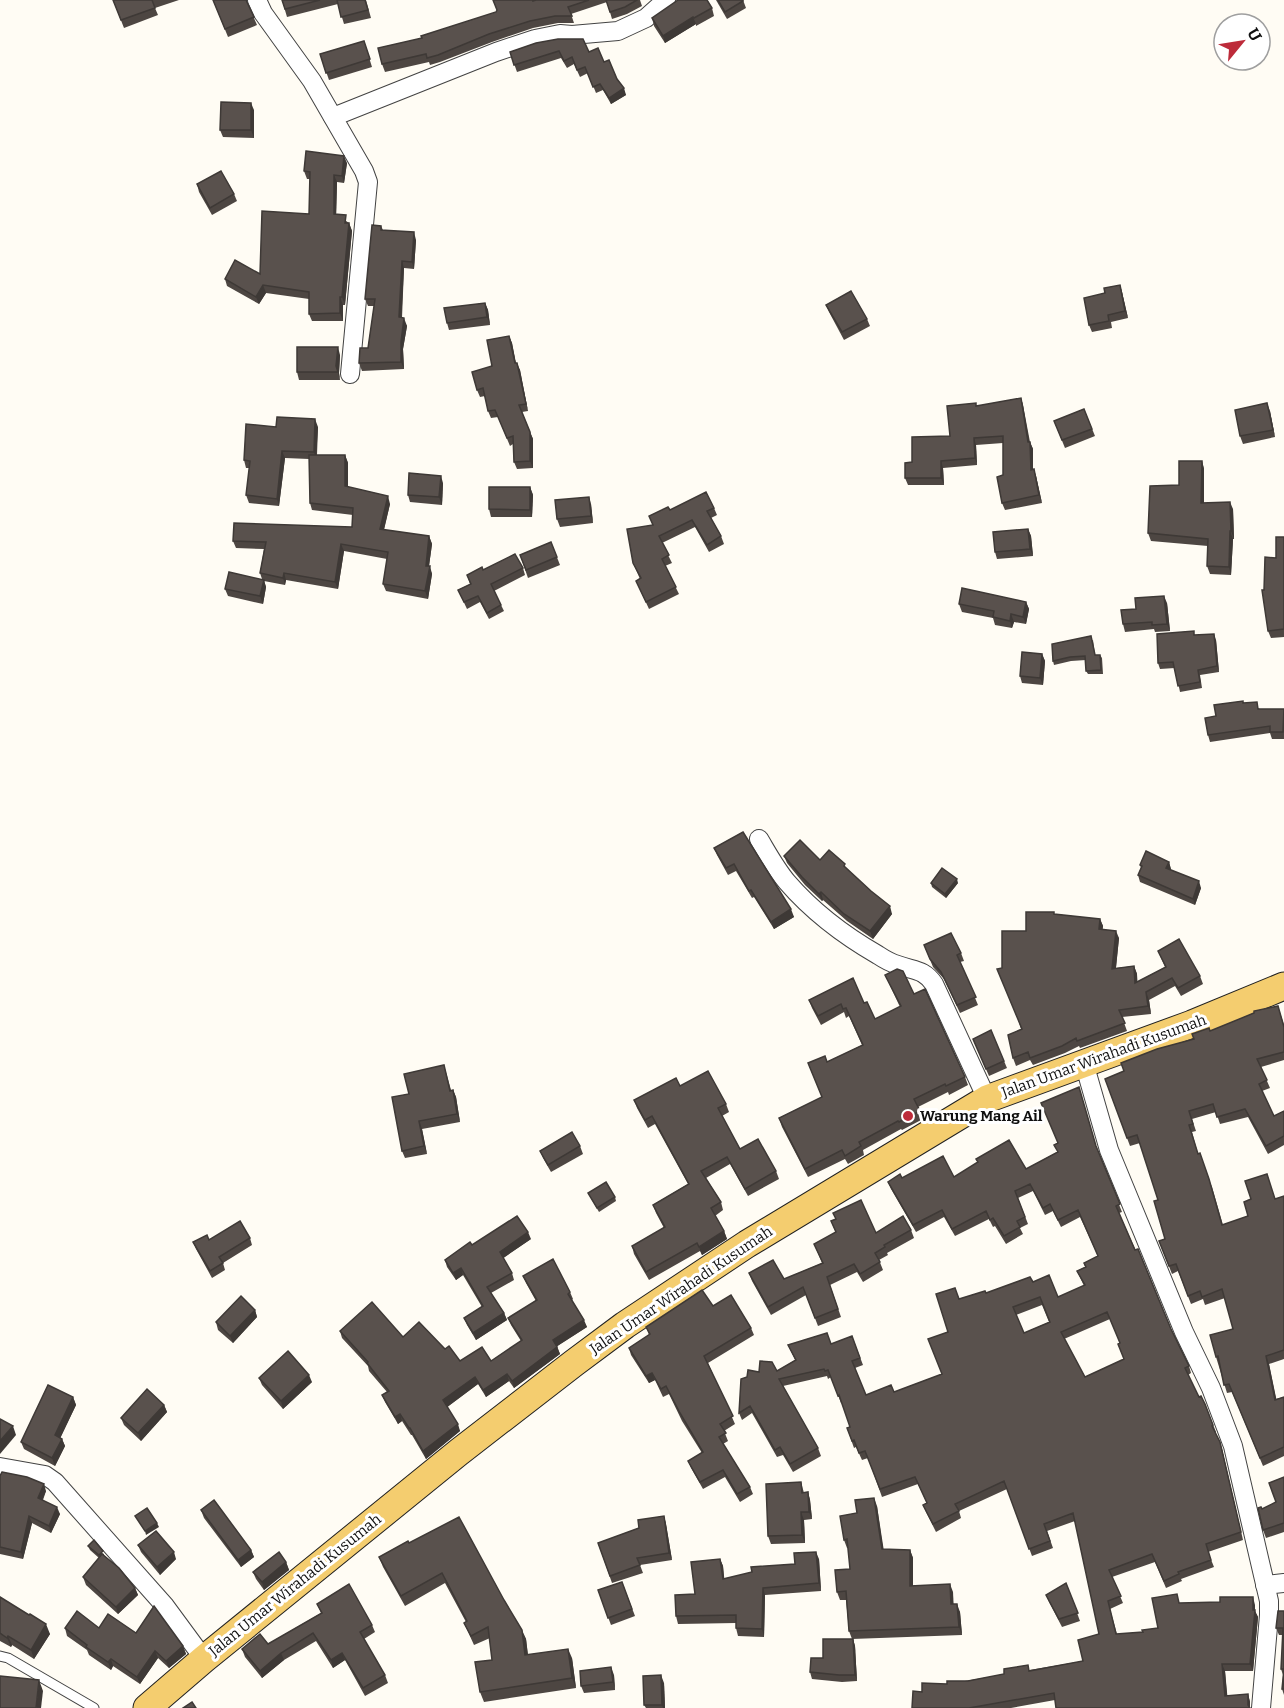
<svg xmlns="http://www.w3.org/2000/svg" width="1284" height="1708" viewBox="0 0 1284 1708" font-family="Bitter,serif">
  <style>
    .lines { fill: none; stroke-linecap: round; stroke-linejoin: round }
    .lane-casing { stroke: #434343; stroke-width: 11 }
    .street-casing { stroke: #434343; stroke-width: 20 }
    .primary-casing { stroke: #212121; stroke-width: 29 }
    .lane { stroke: #fff; stroke-width: 9 }
    .street { stroke: #fff; stroke-width: 18 }
    .primary { stroke: #f4cd6f; stroke-width: 27 }
    .wall { fill: #4d4642; fill-rule: evenodd }
    .shaded-wall { fill: #3e3936 }
    .building { fill: #59514d; stroke: #3e3936; stroke-width: 1.5; fill-rule: evenodd }
    .poi-dot { fill: #bd2b3a; stroke: #fff; stroke-width: 2 }
    .labels { text-anchor: middle; stroke-width: 6; stroke-linejoin: round; paint-order: stroke }
    .street-label { font-size: 15px; fill: #101010; stroke: #fff }
    .poi-label { font-size: 15px; font-weight: bold; fill: #101010; stroke: #fff; text-anchor: start }
  </style>
  <rect width="100%" height="100%" fill="#fffcf4"/>
  <g class="lines">
    <g class="lane-casing">
      <polyline id="lane" points="0,1656 8,1658 94,1708"/>
    </g>
    <g class="street-casing">
      <g id="street">
        <polyline points="257,0 263,13 312,81 364,171 368,182 350,374"/>
        <polyline points="333,117 496,52 535,39 560,34 572,35 618,31 646,18 666,0"/>
        <path d="M759,839C768,854 776,869 787,882C812,911 845,936 878,955C884,959 891,963 898,965C914,971 924,969 934,984L987,1099"/>
        <polyline points="1084,1063 1109,1150 1184,1332 1211,1388 1233,1446 1269,1601 1269,1615 1261,1708"/>
        <polyline points="0,1467 45,1475 55,1482 165,1606 204,1659"/>
        <polyline points="1265,1585 1284,1583"/>
      </g>
    </g>
    <g class="primary-casing">
      <polyline id="primary" points="147,1708 204,1659 459,1452 574,1363 625,1325 747,1244 987,1099 1192,1024 1284,986"/>
    </g>
    <use href="#lane" class="lane"/>
    <use href="#street" class="street"/>
    <use href="#primary" class="primary"/>
  </g>
  <g class="wall">
    <polygon points="113,0 179,0 155,8 158,15 124,28"/>
    <polygon points="213,0 246,0 257,25 228,37"/>
    <polygon points="282,0 366,0 371,18 344,24 338,4 287,17"/>
    <polygon points="536,0 640,0 642,6 627,14 612,19 607,2 571,14 574,23 558,23 533,28 492,42 440,62 430,65 429,62 385,72 382,64 422,38"/>
    <polygon points="716,0 743,0 746,8 727,19"/>
    <polygon points="712,8 714,16 696,26 696,24 665,43 654,26 652,18"/>
    <polygon points="364,41 372,67 329,80 320,54"/>
    <polygon points="536,43 589,52 604,62 617,79 626,95 611,104 603,90 596,93 588,73 580,77 574,64 567,68 561,58 517,72 510,52"/>
    <polygon points="254,110 254,138 223,137 220,130"/>
    <polygon points="347,163 344,183 337,182 336,214 349,223 352,231 345,305 343,305 343,321 312,321 309,314 309,299 266,293 259,304 227,286 225,279 260,274 309,214 310,179 307,179 304,171"/>
    <polygon points="197,184 234,194 237,201 212,215 199,192"/>
    <polygon points="381,226 383,230 416,240 414,269 404,268 402,318 407,326 403,349 404,369 362,371 359,363 368,348 374,306 368,306 365,299"/>
    <polygon points="1120,285 1122,292 1128,318 1111,322 1112,328 1092,332 1089,325 1105,293"/>
    <polygon points="485,303 488,310 490,325 449,330 447,323"/>
    <polygon points="826,305 867,319 870,326 844,340 829,312"/>
    <polygon points="509,336 512,343 516,363 520,370 528,411 522,412 533,439 533,468 517,469 514,462 513,444 510,446 498,417 491,418 488,411 485,396 480,397 477,390"/>
    <polygon points="340,355 339,373 340,380 299,380 297,372"/>
    <polygon points="1021,398 1023,405 1030,442 1033,449 1033,469 1036,476 1042,503 1005,510 1002,503 1003,475 1003,443 976,445 977,465 943,468 944,485 908,485 905,478 912,462 950,436 977,406"/>
    <polygon points="1084,409 1095,436 1065,448 1054,421"/>
    <polygon points="1270,411 1275,437 1243,444 1240,436"/>
    <polygon points="276,427 318,427 317,455 345,455 348,463 348,487 390,504 384,530 429,536 432,544 429,566 432,574 428,599 386,591 383,584 387,559 344,551 338,589 286,580 285,585 264,581 266,587 263,604 228,596 225,589 262,579 260,573 264,549 236,548 233,541 352,527 353,515 312,510 310,503 309,459 285,458 279,506 249,503 246,495 250,468 246,468 244,460"/>
    <polygon points="1202,461 1204,469 1204,503 1233,509 1234,539 1233,539 1231,575 1210,574 1207,566 1208,546 1151,541 1148,533 1179,485"/>
    <polygon points="443,483 442,505 410,502 408,495"/>
    <polygon points="530,487 533,495 532,517 491,517 489,509"/>
    <polygon points="591,504 593,523 560,527 557,519"/>
    <polygon points="714,508 717,515 711,518 721,536 724,544 709,552 695,527 662,543 672,563 665,566 679,594 649,609 636,581 640,579 633,563 653,525 649,516 670,510"/>
    <polygon points="1028,529 1031,536 1033,556 997,559 995,552"/>
    <polygon points="1284,537 1284,637 1271,638 1268,631 1264,590"/>
    <polygon points="551,542 560,565 528,578 520,555"/>
    <polygon points="523,568 525,575 494,591 504,611 489,619 480,602 467,609 458,590 470,584 467,575 483,570"/>
    <polygon points="1026,602 1029,609 1026,624 1014,622 1012,628 995,625 993,618 962,612 959,604"/>
    <polygon points="1167,603 1170,631 1155,632 1154,629 1125,632 1123,624 1136,609"/>
    <polygon points="1195,635 1216,640 1219,672 1200,675 1202,688 1180,692 1175,668 1160,669 1158,663"/>
    <polygon points="1093,640 1095,655 1100,655 1102,658 1103,674 1088,674 1086,671 1086,660 1071,661 1054,665 1053,661"/>
    <polygon points="1042,654 1045,661 1043,685 1022,683 1020,676"/>
    <polygon points="1244,703 1260,709 1284,709 1284,739 1272,739 1270,733 1210,742 1208,735 1216,716"/>
    <polygon points="743,832 794,917 774,929 754,897 752,898 736,871 728,875 717,855 714,848"/>
    <polygon points="784,856 820,860 847,869 892,914 873,939 847,921 823,900 822,901 805,885 787,863"/>
    <polygon points="1169,862 1171,870 1201,888 1195,905 1140,882 1138,875 1141,868 1140,865"/>
    <polygon points="931,883 958,883 946,898 932,887"/>
    <polygon points="1054,914 1100,919 1103,926 1102,929 1119,938 1116,968 1134,966 1137,974 1137,982 1165,967 1158,951 1200,976 1203,984 1181,996 1175,986 1149,1000 1151,1014 1122,1017 1127,1031 1080,1048 1079,1046 1065,1053 1033,1065 1030,1060 1016,1066 1013,1058 1021,1029 1002,968 1026,931"/>
    <polygon points="924,945 961,953 964,961 960,962 978,1005 960,1013 944,979 933,967"/>
    <polygon points="885,975 914,994 965,1077 968,1085 949,1095 948,1092 918,1107 923,1119 902,1130 901,1129 863,1150 864,1155 848,1164 845,1159 808,1177 782,1127 779,1118 822,1097 808,1063 827,1062 862,1045 849,1016 846,1018 844,1012 821,1025 812,1008 809,1000 864,1003 875,1019 900,1007"/>
    <polygon points="1278,1006 1284,1025 1284,1060 1261,1067 1270,1088 1262,1091 1274,1116 1284,1111 1284,1145 1268,1154 1248,1117 1220,1124 1216,1112 1192,1119 1196,1131 1192,1132 1198,1154 1212,1187 1223,1225 1248,1216 1276,1199 1284,1196 1284,1359 1269,1364 1276,1399 1284,1397 1284,1456 1263,1466 1232,1392 1227,1393 1216,1357 1233,1329 1225,1298 1205,1305 1203,1299 1191,1304 1178,1271 1172,1274 1159,1241 1165,1239 1158,1200 1140,1143 1130,1146 1105,1079 1124,1071 1210,1031"/>
    <polygon points="973,1039 1004,1061 1007,1068 989,1076"/>
    <polygon points="444,1065 451,1090 453,1090 456,1097 460,1122 422,1129 427,1154 405,1158 402,1151 409,1094"/>
    <polygon points="680,1086 726,1104 729,1112 722,1116 740,1149 776,1171 779,1179 748,1196 730,1164 706,1178 721,1202 723,1210 715,1216 724,1231 727,1239 702,1255 700,1251 649,1280 634,1254 632,1246 664,1228 656,1213 653,1205 688,1184 655,1124 648,1128 637,1108 634,1100"/>
    <path d="M1081,1095L1097,1150L1122,1212L1119,1213L1171,1329L1189,1366L1191,1373L1188,1375L1199,1397L1205,1404L1216,1432L1215,1433L1222,1449L1243,1540L1208,1552L1214,1567L1181,1579L1182,1581L1166,1588L1155,1562L1112,1577L1123,1603L1110,1609L1117,1634L1143,1632L1158,1628L1180,1603L1255,1605V1611L1258,1617L1253,1671H1225L1227,1696L1248,1694L1250,1702L1055,1700L1011,1708H912L922,1692L947,1684L1083,1661L1099,1634L1075,1521L1047,1531L1053,1548L1032,1556L1007,1489L959,1511L961,1518L936,1532L926,1512L923,1505L927,1503L918,1484L882,1497L868,1458L862,1460L856,1447L854,1448L847,1428L850,1427L842,1402L841,1403L831,1377L828,1379L827,1376L783,1386L818,1448L821,1456L793,1472L783,1455L777,1457L752,1413L742,1420L739,1413L759,1372L777,1371L795,1360L788,1345L831,1344L852,1336L863,1365L855,1368L866,1395L894,1392L942,1374L948,1332L959,1299L1033,1282L1058,1297L1084,1286L1077,1271L1085,1267L1084,1263L1098,1256L1080,1217L1061,1227L1053,1211L1045,1215L1033,1191L1018,1198L1028,1224L1020,1228L1023,1234L1006,1244L995,1226L993,1227L989,1219L955,1236L944,1217L916,1232L891,1189L888,1182L902,1178L954,1177L978,1163L976,1159L1026,1169L1057,1152V1143ZM1042,1305L1049,1322L1024,1333L1016,1315ZM1110,1319L1120,1343L1118,1344L1124,1359L1085,1377L1064,1339Z"/>
    <polygon points="580,1146 583,1154 551,1172 543,1158 540,1151"/>
    <polygon points="588,1193 615,1197 616,1201 599,1212"/>
    <polygon points="833,1213 876,1233 911,1230 914,1238 887,1253 888,1255 879,1260 883,1270 863,1282 857,1272 830,1285 841,1317 818,1326 806,1295 771,1315 752,1281 749,1273 784,1279 822,1263 814,1244 836,1233 831,1221 836,1219"/>
    <polygon points="250,1238 252,1245 223,1263 225,1270 212,1278 196,1249 193,1242 209,1240"/>
    <polygon points="531,1239 503,1258 512,1273 514,1280 491,1293 504,1313 507,1320 476,1340 467,1325 464,1318 482,1307 463,1275 456,1280 447,1267 445,1260 472,1245"/>
    <polygon points="523,1276 570,1292 573,1299 572,1300 587,1327 557,1346 560,1354 514,1388 509,1381 486,1397 478,1384 447,1407 460,1431 426,1459 412,1435 411,1435 402,1421 398,1424 385,1402 382,1395 387,1392 369,1371 368,1366 342,1338 340,1331 403,1337 445,1349 460,1361 491,1361 521,1341 511,1325 508,1318 536,1301 526,1283"/>
    <polygon points="713,1306 751,1328 754,1335 708,1363 735,1424 724,1431 728,1441 723,1444 750,1487 753,1494 740,1502 725,1477 703,1489 691,1468 688,1461 702,1453 682,1421 669,1394 663,1397 655,1380 649,1383 631,1355 629,1348 649,1335 646,1327"/>
    <polygon points="255,1310 257,1317 233,1343 218,1330 216,1322"/>
    <polygon points="259,1378 312,1382 283,1409 262,1385"/>
    <polygon points="73,1397 76,1405 60,1438 62,1439 65,1446 55,1466 24,1449 21,1442"/>
    <polygon points="164,1405 167,1412 141,1441 124,1425 121,1418"/>
    <polygon points="0,1476 46,1491 43,1500 60,1514 51,1533 32,1523 23,1559 0,1554"/>
    <polygon points="1284,1477 1284,1532 1266,1538 1263,1530 1262,1509 1276,1502"/>
    <polygon points="801,1482 804,1493 808,1492 810,1500 812,1519 804,1520 805,1543 771,1544 768,1536"/>
    <polygon points="877,1506 883,1549 910,1550 913,1558 913,1586 953,1592 953,1604 960,1612 962,1635 852,1639 849,1631 846,1600 840,1600 837,1592 850,1569 848,1548 847,1548 844,1540 857,1513"/>
    <polygon points="201,1510 251,1550 254,1557 241,1567 204,1518"/>
    <polygon points="664,1516 666,1524 672,1560 640,1565 643,1573 612,1583 598,1543 639,1528"/>
    <polygon points="409,1543 504,1600 526,1639 528,1655 572,1658 576,1688 484,1702 480,1692 492,1660 490,1638 474,1645 464,1623 466,1622 445,1583 405,1606 383,1567 379,1557"/>
    <polygon points="138,1545 176,1559 160,1575 141,1552"/>
    <polygon points="88,1546 104,1554 104,1555 135,1588 138,1595 118,1614 86,1585 83,1577 99,1558 90,1550"/>
    <polygon points="720,1559 723,1566 724,1579 819,1559 821,1591 765,1595 764,1637 738,1636 736,1628 736,1623 678,1624 676,1616 695,1594"/>
    <polygon points="286,1562 289,1570 264,1590 256,1579 253,1572"/>
    <polygon points="622,1582 635,1616 611,1625 598,1590"/>
    <polygon points="1066,1583 1080,1621 1062,1627 1049,1602 1046,1595"/>
    <polygon points="0,1597 50,1634 34,1659 12,1645 11,1647 0,1641"/>
    <polygon points="317,1604 372,1625 375,1632 364,1639 385,1675 388,1683 365,1696 345,1660 333,1668 316,1641 284,1660 262,1678 245,1657 242,1649 268,1644 321,1613"/>
    <polygon points="1284,1611 1284,1695 1282,1689 1283,1675 1281,1669 1283,1635 1279,1635 1276,1628"/>
    <polygon points="65,1628 99,1628 136,1633 183,1646 186,1654 169,1668 158,1658 140,1684 113,1666 111,1670 89,1655 87,1650 67,1636"/>
    <polygon points="853,1639 855,1646 857,1681 842,1682 812,1679 810,1672 823,1658"/>
    <polygon points="614,1675 615,1690 584,1693 581,1686"/>
    <polygon points="664,1683 665,1708 646,1708 644,1705"/>
  </g>
  <g class="shaded-wall">
    <polygon points="693,17 696,24 665,43 663,36"/>
    <polygon points="624,88 626,95 611,104 609,98"/>
    <polygon points="251,103 254,110 254,138 251,130"/>
    <polygon points="344,156 347,163 344,183 342,176"/>
    <polygon points="334,175 337,182 336,222 334,214"/>
    <polygon points="349,223 352,231 345,305 342,297"/>
    <polygon points="414,232 416,240 414,269 412,262"/>
    <polygon points="402,261 404,268 401,325 399,317"/>
    <polygon points="263,285 266,293 259,304 256,297"/>
    <polygon points="1120,285 1122,292 1128,318 1125,311"/>
    <polygon points="340,297 343,305 343,321 340,313"/>
    <polygon points="485,303 488,310 490,325 487,317"/>
    <polygon points="404,318 407,326 403,349 404,369 401,362 401,342"/>
    <polygon points="509,336 512,343 517,370 515,363"/>
    <polygon points="338,347 340,355 339,373 340,380 336,366"/>
    <polygon points="517,363 520,370 528,411 526,404"/>
    <polygon points="1021,398 1023,405 1030,446 1030,442 1033,449 1033,477 1031,470 1028,442"/>
    <polygon points="1267,403 1270,411 1275,437 1273,430"/>
    <polygon points="315,419 318,427 316,460 314,452"/>
    <polygon points="530,432 533,439 533,468 530,461"/>
    <polygon points="974,438 976,445 977,465 975,458"/>
    <polygon points="282,451 285,458 279,506 277,499"/>
    <polygon points="345,455 348,463 348,494 345,486"/>
    <polygon points="941,461 943,468 944,485 941,478"/>
    <polygon points="1202,461 1204,469 1204,511 1201,503"/>
    <polygon points="1034,469 1036,476 1042,503 1039,495"/>
    <polygon points="441,476 443,483 442,505 439,497"/>
    <polygon points="530,487 533,495 532,517 530,510"/>
    <polygon points="388,496 390,504 382,537 380,529"/>
    <polygon points="589,497 591,504 593,523 591,516"/>
    <polygon points="1230,502 1233,509 1234,539 1231,531"/>
    <polygon points="1028,529 1031,536 1033,556 1030,549"/>
    <polygon points="1230,531 1233,539 1231,575 1229,567"/>
    <polygon points="429,536 432,544 428,573 426,566"/>
    <polygon points="341,544 344,551 338,589 335,582"/>
    <polygon points="430,566 432,574 428,599 425,591"/>
    <polygon points="284,573 286,580 285,585 283,578"/>
    <polygon points="264,580 266,587 263,604 260,596"/>
    <polygon points="1164,596 1167,603 1170,631 1167,624"/>
    <polygon points="1026,602 1029,609 1026,624 1023,617"/>
    <polygon points="1011,614 1014,622 1012,628 1010,621"/>
    <polygon points="1214,634 1216,640 1219,672 1217,666"/>
    <polygon points="1042,654 1045,661 1043,685 1040,678"/>
    <polygon points="1169,862 1171,869 1169,874 1166,868"/>
    <polygon points="957,879 958,883 946,898 945,894"/>
    <polygon points="1199,881 1201,888 1195,905 1193,899"/>
    <polygon points="821,892 823,900 822,901 819,894"/>
    <polygon points="890,906 892,914 873,939 870,931"/>
    <polygon points="791,909 794,917 774,929 771,922"/>
    <polygon points="1100,919 1103,926 1102,937 1099,929"/>
    <polygon points="1116,931 1119,938 1115,976 1112,969"/>
    <polygon points="1134,966 1137,974 1138,991 1135,983"/>
    <polygon points="1146,992 1149,1000 1151,1014 1148,1006"/>
    <polygon points="453,1090 456,1097 460,1122 457,1114"/>
    <polygon points="419,1121 422,1129 427,1154 424,1146"/>
    <polygon points="724,1231 727,1239 702,1255 699,1247"/>
    <polygon points="528,1232 531,1239 502,1259 500,1252"/>
    <polygon points="461,1268 463,1275 456,1280 453,1273"/>
    <polygon points="255,1310 257,1317 233,1343 230,1336"/>
    <polygon points="504,1313 507,1320 476,1340 473,1333"/>
    <polygon points="584,1320 587,1327 556,1347 553,1340"/>
    <polygon points="557,1347 560,1354 514,1388 512,1381"/>
    <polygon points="1266,1356 1269,1364 1278,1407 1275,1400"/>
    <polygon points="652,1373 655,1380 649,1383 646,1376"/>
    <polygon points="507,1374 509,1381 486,1397 483,1390"/>
    <polygon points="309,1375 312,1382 283,1409 281,1401"/>
    <polygon points="475,1377 478,1384 446,1408 443,1400"/>
    <polygon points="73,1397 76,1405 58,1443 55,1435"/>
    <polygon points="164,1405 167,1412 141,1441 138,1433"/>
    <polygon points="400,1414 402,1421 398,1424 395,1417"/>
    <polygon points="458,1424 460,1431 426,1459 423,1451"/>
    <polygon points="13,1426 16,1435 0,1454 0,1441"/>
    <polygon points="62,1439 65,1446 55,1466 52,1458"/>
    <polygon points="1220,1442 1222,1449 1243,1540 1241,1532"/>
    <polygon points="44,1484 46,1491 40,1505 38,1498"/>
    <polygon points="808,1492 810,1500 812,1519 809,1512"/>
    <polygon points="874,1498 877,1506 885,1558 882,1549"/>
    <polygon points="57,1507 60,1514 51,1533 49,1526"/>
    <polygon points="801,1512 804,1520 805,1543 802,1535"/>
    <polygon points="29,1516 32,1523 23,1559 21,1552"/>
    <polygon points="664,1516 666,1524 672,1560 669,1553"/>
    <polygon points="157,1523 159,1527 146,1535 145,1531"/>
    <polygon points="251,1550 254,1557 241,1567 238,1560"/>
    <polygon points="910,1550 913,1558 913,1594 910,1586"/>
    <polygon points="174,1552 176,1559 160,1575 157,1567"/>
    <polygon points="816,1552 819,1559 821,1591 819,1583"/>
    <polygon points="720,1559 723,1566 725,1586 723,1579"/>
    <polygon points="286,1562 289,1570 264,1590 262,1582"/>
    <polygon points="950,1584 953,1592 954,1612 951,1604"/>
    <polygon points="135,1588 138,1595 118,1614 116,1607"/>
    <polygon points="763,1588 765,1595 764,1637 762,1629"/>
    <polygon points="1253,1597 1255,1605 1255,1611 1258,1617 1253,1671 1250,1664"/>
    <polygon points="957,1604 960,1612 962,1635 959,1627"/>
    <polygon points="46,1624 50,1634 34,1659 31,1650"/>
    <polygon points="522,1630 526,1639 529,1665 525,1655"/>
    <polygon points="8,1636 12,1645 11,1647 7,1638"/>
    <polygon points="853,1639 855,1646 857,1681 855,1675"/>
    <polygon points="183,1646 186,1654 169,1668 166,1661"/>
    <polygon points="568,1649 572,1658 576,1688 572,1678"/>
    <polygon points="155,1651 158,1658 140,1684 137,1677"/>
    <polygon points="281,1653 284,1660 262,1678 260,1671"/>
    <polygon points="342,1653 345,1660 333,1668 331,1660"/>
    <polygon points="111,1659 113,1666 111,1670 108,1662"/>
    <polygon points="1222,1664 1225,1671 1228,1703 1225,1696"/>
    <polygon points="611,1667 614,1675 615,1690 613,1682"/>
    <polygon points="661,1675 664,1683 665,1708 663,1708 662,1705"/>
    <polygon points="39,1680 43,1691 41,1708 36,1708"/>
    <polygon points="1248,1694 1250,1702 1250,1708 1248,1705"/>
  </g>
  <g class="building">
    <polygon points="113,0 153,0 152,0 155,8 121,20"/>
    <polygon points="213,0 246,0 254,17 225,29"/>
    <polygon points="282,0 320,0 285,9"/>
    <polygon points="337,0 365,0 368,10 341,17"/>
    <polygon points="493,0 533,0 533,1 536,0 589,0 568,7 572,16 555,16 530,21 489,34 438,55 427,58 426,54 382,64 378,48 422,38 421,36 496,12 497,10"/>
    <polygon points="606,0 637,0 625,7 610,12"/>
    <polygon points="678,0 707,0 712,8 694,18 693,17 663,36 652,18"/>
    <polygon points="718,0 743,0 743,1 725,12"/>
    <polygon points="558,39 583,39 589,52 598,48 604,62 609,60 617,79 624,88 609,98 600,84 593,87 585,67 577,70 572,57 564,61 559,51 514,65 510,52 536,43"/>
    <polygon points="364,41 370,59 326,73 320,54"/>
    <polygon points="221,102 251,103 251,130 220,130"/>
    <polygon points="306,151 344,156 342,176 334,175 334,214 346,215 345,223 349,223 342,297 340,297 340,313 309,314 309,292 263,285 256,297 225,279 235,260 260,274 262,211 309,214 310,172 304,171"/>
    <polygon points="221,171 234,194 210,208 197,184"/>
    <polygon points="372,225 381,226 381,230 414,232 412,262 402,261 399,317 404,318 401,342 401,362 359,363 360,348 368,348 375,299 365,299"/>
    <polygon points="1120,285 1125,311 1108,315 1109,321 1089,325 1084,298 1105,293 1104,288"/>
    <polygon points="851,291 867,319 842,332 826,305"/>
    <polygon points="485,303 487,317 447,323 444,308"/>
    <polygon points="509,336 515,363 517,363 526,404 519,405 530,432 530,461 514,462 513,436 507,438 495,410 488,411 483,388 477,390 472,372 492,366 487,340"/>
    <polygon points="297,347 338,347 336,366 338,372 297,372"/>
    <polygon points="1021,398 1028,442 1030,442 1031,470 1034,469 1039,495 1002,503 997,477 1003,475 1003,436 974,438 975,458 941,461 941,478 905,478 905,463 912,462 912,437 950,436 947,406 976,403 976,406"/>
    <polygon points="1267,403 1273,430 1240,436 1235,410"/>
    <polygon points="1084,409 1092,429 1062,440 1054,421"/>
    <polygon points="277,417 315,419 314,452 282,451 277,499 246,495 250,461 244,460 246,424 276,427"/>
    <polygon points="309,455 345,455 345,486 388,496 380,529 429,536 426,566 430,566 425,591 383,584 388,552 341,544 335,582 284,573 283,578 260,573 266,542 233,541 234,523 352,527 353,508 310,503"/>
    <polygon points="1179,461 1202,461 1201,503 1230,502 1231,531 1230,531 1229,567 1207,566 1208,539 1148,533 1150,486 1179,485"/>
    <polygon points="409,473 441,476 439,497 408,495"/>
    <polygon points="489,487 530,487 530,510 489,509"/>
    <polygon points="706,492 714,508 707,511 721,536 707,545 692,520 659,536 669,555 662,559 676,587 646,602 636,581 641,578 633,563 627,529 653,525 649,516 668,507 670,510"/>
    <polygon points="589,497 591,516 557,519 555,500"/>
    <polygon points="1028,529 1030,549 995,552 993,532"/>
    <polygon points="1276,537 1284,537 1284,629 1268,631 1262,590 1264,590 1265,557 1276,558"/>
    <polygon points="551,542 557,557 526,570 520,555"/>
    <polygon points="515,554 523,568 491,584 501,605 487,613 478,596 464,602 458,590 471,584 467,575 482,567 483,570"/>
    <polygon points="229,572 264,580 260,596 225,589"/>
    <polygon points="962,588 1026,602 1023,617 1011,614 1010,621 993,617 994,611 959,604"/>
    <polygon points="1164,596 1167,624 1152,625 1152,622 1123,624 1121,610 1136,609 1135,598"/>
    <polygon points="1194,631 1194,635 1214,634 1217,666 1198,670 1200,682 1178,686 1173,662 1158,663 1157,634"/>
    <polygon points="1091,636 1095,655 1100,655 1101,670 1086,671 1085,656 1070,657 1053,661 1052,644"/>
    <polygon points="1022,652 1042,654 1040,678 1020,676"/>
    <polygon points="1243,701 1243,703 1257,702 1258,709 1284,709 1283,732 1270,732 1270,726 1208,735 1205,718 1216,716 1214,705"/>
    <polygon points="743,832 791,909 771,922 751,890 749,891 734,864 726,868 714,848"/>
    <polygon points="800,840 820,860 829,850 845,864 844,866 871,891 890,906 870,931 844,914 821,892 819,894 802,877 784,856"/>
    <polygon points="1146,851 1169,862 1166,868 1199,881 1193,899 1138,875 1142,866 1140,865"/>
    <polygon points="942,868 957,879 945,894 931,883"/>
    <polygon points="1026,912 1054,912 1054,914 1100,919 1099,929 1116,931 1112,969 1134,966 1135,983 1166,967 1158,951 1179,939 1200,976 1178,988 1172,978 1146,992 1148,1006 1119,1010 1125,1023 1077,1041 1076,1038 1062,1046 1030,1058 1028,1052 1013,1058 1008,1035 1022,1029 997,969 1002,968 1002,931 1026,931"/>
    <polygon points="951,933 961,953 957,955 976,997 957,1005 941,972 930,959 924,945"/>
    <polygon points="897,969 903,971 914,994 925,989 965,1077 946,1086 945,1084 914,1099 920,1111 899,1122 898,1121 859,1142 861,1146 845,1156 842,1150 805,1169 779,1118 822,1097 808,1063 825,1056 827,1062 863,1045 846,1008 843,1009 841,1004 818,1016 809,1000 853,978 864,1003 867,1002 875,1019 901,1006 885,975"/>
    <polygon points="1278,1006 1284,1027 1284,1052 1257,1059 1267,1080 1259,1084 1274,1116 1284,1111 1284,1136 1266,1146 1245,1109 1217,1117 1213,1104 1189,1111 1193,1124 1189,1125 1198,1154 1200,1153 1209,1179 1222,1225 1248,1216 1244,1202 1251,1199 1245,1181 1267,1174 1275,1199 1284,1196 1284,1350 1266,1356 1275,1400 1284,1397 1284,1447 1260,1458 1229,1384 1224,1385 1218,1356 1216,1357 1210,1335 1233,1329 1222,1289 1202,1297 1200,1291 1188,1296 1176,1264 1169,1266 1159,1241 1165,1239 1154,1201 1158,1200 1137,1135 1127,1138 1105,1079 1124,1071 1121,1063 1157,1049 1194,1039 1192,1034 1209,1028 1210,1031 1254,1013 1254,1011"/>
    <polygon points="991,1030 1004,1061 986,1069 973,1039"/>
    <polygon points="444,1065 450,1091 453,1090 457,1114 419,1121 424,1146 402,1151 392,1097 409,1094 404,1074"/>
    <polygon points="708,1071 726,1104 718,1108 740,1149 758,1139 776,1171 745,1189 727,1157 701,1171 721,1202 711,1208 724,1231 699,1247 697,1243 646,1272 632,1246 665,1227 653,1205 689,1184 652,1116 645,1120 634,1100 676,1078 680,1086"/>
    <path d="M1079,1087L1096,1146L1120,1204L1116,1206L1135,1250L1138,1249L1171,1329L1189,1366L1185,1368L1199,1397L1201,1396L1205,1404L1213,1425L1212,1426L1220,1442L1241,1532L1206,1544L1211,1560L1178,1572L1179,1574L1164,1581L1152,1554L1109,1570L1121,1596L1108,1601L1116,1634L1143,1632L1142,1630L1158,1628L1152,1598L1177,1594L1179,1603L1220,1602V1597H1253V1610H1255L1250,1664H1222L1225,1696L1248,1694V1705L1250,1708H1056L1054,1693L969,1708H912L913,1691L922,1692V1683L947,1684V1681H968L1004,1674V1669L1028,1665L1029,1671L1083,1661L1078,1640L1099,1634L1073,1513L1044,1524L1050,1541L1029,1549L1004,1481L955,1504L959,1511L933,1524L923,1505L927,1503L915,1477L880,1489L865,1451L859,1453L854,1440L852,1441L847,1428L850,1427L839,1395L838,1396L828,1370L825,1371L824,1369L779,1379L818,1448L790,1464L780,1447L775,1450L750,1406L739,1413L741,1379L747,1377L748,1370L759,1372L760,1361L772,1362L777,1371L796,1360L788,1345L827,1333L831,1344L852,1336L860,1358L852,1361L866,1395L891,1385L894,1392L942,1374L928,1339L948,1332L936,1294L955,1288L959,1299L985,1291L986,1293L1030,1277L1033,1282L1049,1275L1058,1297L1085,1285L1077,1271L1086,1267L1084,1263L1098,1256L1078,1210L1058,1220L1050,1204L1043,1208L1030,1184L1015,1191L1025,1217L1017,1221L1020,1227L1004,1236L993,1218L990,1220L986,1211L952,1229L942,1210L913,1225L888,1182L900,1174L902,1178L943,1156L954,1177L978,1162L976,1159L1009,1140L1026,1169L1058,1152L1054,1145L1058,1143L1041,1103ZM1040,1297L1050,1322L1024,1333L1013,1307ZM1107,1312L1120,1343L1118,1344L1124,1359L1085,1377L1061,1332Z"/>
    <polygon points="572,1132 580,1146 548,1165 540,1151"/>
    <polygon points="606,1182 615,1197 597,1208 588,1193"/>
    <polygon points="861,1200 876,1233 903,1216 911,1230 884,1245 885,1247 875,1253 880,1262 860,1274 854,1264 827,1277 838,1309 815,1318 803,1287 768,1307 749,1273 773,1260 784,1279 823,1263 814,1244 836,1232 831,1221 836,1219 833,1213"/>
    <polygon points="517,1216 528,1232 500,1252 512,1273 487,1287 504,1313 473,1333 464,1318 483,1306 461,1268 453,1273 445,1260 470,1242 472,1245"/>
    <polygon points="240,1221 250,1238 219,1257 223,1263 210,1271 193,1242 207,1235 209,1240"/>
    <polygon points="553,1259 570,1292 568,1294 584,1320 553,1340 557,1347 512,1381 507,1374 483,1390 475,1377 443,1400 458,1424 423,1451 410,1428 409,1428 400,1414 395,1417 382,1395 389,1391 367,1363 368,1362 340,1331 372,1302 403,1337 419,1322 445,1349 449,1346 460,1361 482,1347 491,1361 522,1340 508,1318 537,1300 523,1276"/>
    <polygon points="702,1290 713,1306 731,1295 751,1328 704,1356 733,1416 720,1424 726,1433 719,1437 750,1487 737,1494 723,1470 700,1482 688,1461 703,1452 680,1413 666,1386 661,1389 652,1373 646,1376 629,1348 650,1334 646,1327"/>
    <polygon points="241,1296 255,1310 230,1336 216,1322"/>
    <polygon points="288,1351 309,1375 281,1401 259,1378"/>
    <polygon points="48,1385 73,1397 55,1435 62,1439 52,1458 21,1442"/>
    <polygon points="147,1389 164,1405 138,1433 121,1418"/>
    <polygon points="0,1419 13,1426 0,1441"/>
    <polygon points="2,1472 27,1477 44,1484 38,1498 57,1507 49,1526 29,1516 21,1552 0,1547 0,1476"/>
    <polygon points="1284,1477 1284,1523 1263,1530 1258,1508 1261,1507 1262,1509 1276,1502 1269,1483"/>
    <polygon points="801,1482 802,1493 808,1492 809,1512 801,1512 802,1535 768,1536 766,1484"/>
    <polygon points="874,1498 882,1549 910,1550 910,1586 950,1584 951,1604 957,1604 959,1627 849,1631 846,1591 837,1592 835,1570 850,1569 847,1539 844,1540 840,1516 857,1513 855,1500"/>
    <polygon points="214,1500 251,1550 238,1560 201,1510"/>
    <polygon points="147,1508 157,1523 145,1531 135,1516"/>
    <polygon points="664,1516 669,1553 637,1558 640,1565 610,1576 598,1543 639,1528 638,1520"/>
    <polygon points="459,1517 504,1600 522,1630 525,1655 568,1649 572,1678 480,1692 475,1662 492,1660 488,1627 471,1636 464,1623 467,1621 442,1573 401,1596 379,1557 408,1541 409,1543"/>
    <polygon points="156,1531 174,1552 157,1567 138,1545"/>
    <polygon points="94,1540 103,1551 99,1555 88,1546"/>
    <polygon points="279,1552 286,1562 262,1582 253,1572"/>
    <polygon points="816,1552 819,1583 763,1588 762,1629 736,1628 736,1615 676,1616 675,1595 695,1594 691,1562 720,1559 723,1579 752,1572 751,1567 795,1564 794,1553"/>
    <polygon points="102,1554 119,1568 135,1588 116,1607 83,1577"/>
    <polygon points="622,1582 632,1609 608,1618 598,1590"/>
    <polygon points="1066,1583 1078,1613 1059,1619 1046,1595"/>
    <polygon points="349,1584 372,1625 360,1632 385,1675 363,1688 342,1653 331,1660 313,1633 281,1653 260,1671 242,1649 260,1634 268,1644 322,1613 317,1604"/>
    <polygon points="0,1597 29,1615 30,1614 46,1624 31,1650 8,1636 7,1638 0,1633"/>
    <polygon points="154,1606 183,1646 166,1661 155,1651 137,1677 111,1659 108,1662 86,1647 87,1645 65,1628 77,1611 99,1628 108,1614 136,1633"/>
    <polygon points="1278,1611 1284,1611 1284,1689 1282,1689 1284,1669 1281,1669 1283,1628 1276,1628"/>
    <polygon points="823,1639 853,1639 855,1675 839,1675 810,1672 811,1658 823,1658"/>
    <polygon points="611,1667 613,1682 581,1686 580,1671"/>
    <polygon points="661,1675 662,1705 644,1705 643,1676"/>
    <polygon points="0,1676 39,1680 36,1708 0,1708"/>
    <polygon points="192,1702 196,1708 183,1708"/>
  </g>
  <circle class="poi-dot" cx="908" cy="1116" r="6"/>
  <g class="labels">
    <g class="street-label">
      <text transform="translate(1104 1056) rotate(-20)" y="5">Jalan Umar Wirahadi Kusumah</text>
      <text transform="translate(681 1290) rotate(-34)" y="5">Jalan Umar Wirahadi Kusumah</text>
      <text transform="translate(295 1585) rotate(-39)" y="5">Jalan Umar Wirahadi Kusumah</text>
    </g>
    <g class="poi-label">
      <text x="920" y="1121">Warung Mang Ail</text>
    </g>
  </g>
  <g transform="translate(1242 42) rotate(60)"><circle r="28" fill="#ffffff" stroke="#9f9f9f" stroke-width="1.5"/>
  <path d="M0-4.5L10 22L0 15L-10 22Z" fill="#bd2b3a"/>
  <text y="-9" font-size="16" font-weight="bold" text-anchor="middle" fill="#101010">U</text>
  </g>
</svg>
